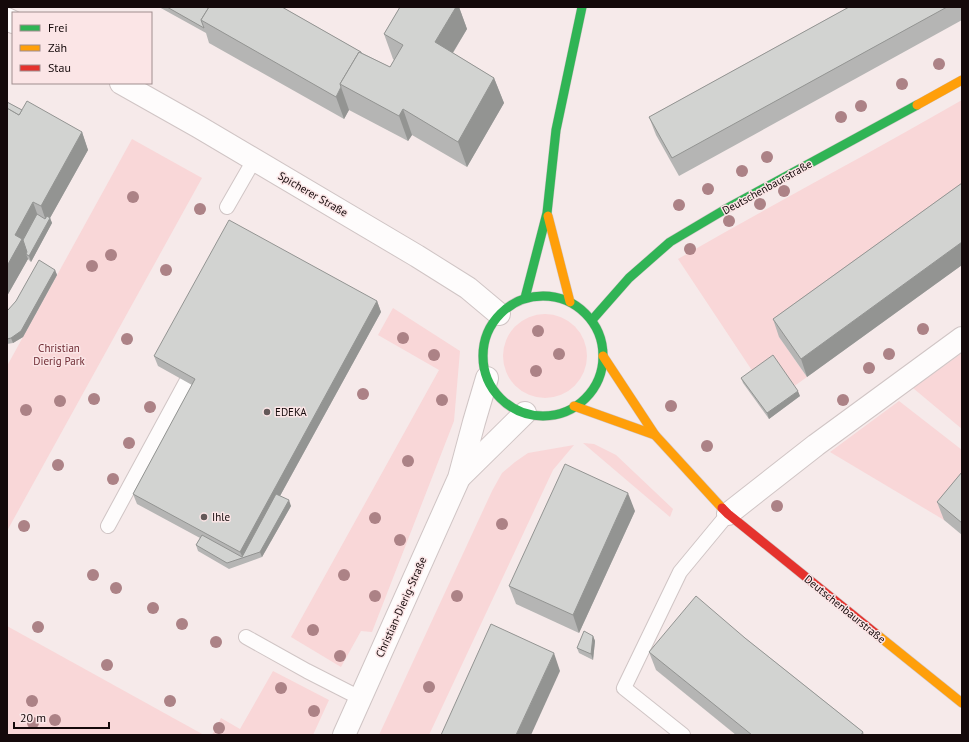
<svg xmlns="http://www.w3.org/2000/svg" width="969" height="742" viewBox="0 0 969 742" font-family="'PT Sans',sans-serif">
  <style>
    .green { fill: #f9d7d8 }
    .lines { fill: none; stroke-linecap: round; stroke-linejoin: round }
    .lane-casing { stroke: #d0c5c5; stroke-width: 16 }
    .street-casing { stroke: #d0c5c5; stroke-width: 24 }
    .fast-casing { stroke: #d0c5c5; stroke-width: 10 }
    .slow-casing { stroke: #d0c5c5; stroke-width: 10 }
    .jam-casing { stroke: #d0c5c5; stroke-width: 10 }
    .lane { stroke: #fefcfc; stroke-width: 14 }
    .street { stroke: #fefcfc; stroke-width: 22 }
    .fast { stroke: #30b455; stroke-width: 9 }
    .slow { stroke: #ff9f0a; stroke-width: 9 }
    .jam { stroke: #e5322d; stroke-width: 9 }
    .tree { fill: #ac8286 }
    .wall { fill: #b5b5b4 }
    .shaded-wall { fill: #939492 }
    .building { fill: #d2d3d1; stroke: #939492 }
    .poi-dot { fill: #635858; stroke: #fbe5e6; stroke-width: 1.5 }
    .labels { text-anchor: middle; stroke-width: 3; stroke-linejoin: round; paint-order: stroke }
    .street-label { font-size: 11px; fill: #14090a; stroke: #fbe5e6 }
    .park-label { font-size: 11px; fill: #702c34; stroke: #fbe5e6 }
    .poi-label { font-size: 11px; fill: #14090a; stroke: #fbe5e6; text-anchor: start }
  </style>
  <rect width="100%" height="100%" fill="#f6eaea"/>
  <g class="green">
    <path d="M962,100V206L779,337L807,377L793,387L755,375L678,259C772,205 868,154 962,100Z"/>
    <polygon points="132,139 202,178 7,531 7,366"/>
    <polygon points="393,308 460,351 454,421 372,632 361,631 341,667 291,637 439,370 378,335"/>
    <circle cx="545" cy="356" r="42"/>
    <polygon points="962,353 962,429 913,388"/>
    <polygon points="899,401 962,450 962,498 944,520 830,452"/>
    <polygon points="583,443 594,444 616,455 673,509 670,517"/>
    <polygon points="574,445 553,470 429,735 379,735 492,491 502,473 515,462 528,453"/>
    <polygon points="7,626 204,735 7,735"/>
    <polygon points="273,671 329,700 313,735 212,735 221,718 240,729"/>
  </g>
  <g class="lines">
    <g class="lane-casing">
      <g id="lane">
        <polyline points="227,207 254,160"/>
        <polyline points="108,526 186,382"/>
        <polyline points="246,637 307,671 360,698"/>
        <polyline points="683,735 624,688 680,572 728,514"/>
      </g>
    </g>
    <g class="street-casing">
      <g id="street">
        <polyline points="7,19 13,22"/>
        <polyline points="121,83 199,127 417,256 468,288 499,314"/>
        <polyline points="460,477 525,413"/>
        <polyline points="728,514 816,445 962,338"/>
        <polyline points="344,735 459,478 474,422 487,378"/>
      </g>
    </g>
    <g class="fast-casing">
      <g id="fast">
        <circle cx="543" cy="356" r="60"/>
        <polyline points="525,298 547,213 556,130 582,7"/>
        <polyline points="592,320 629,278 670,242 724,210 917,105"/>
      </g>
    </g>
    <g class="slow-casing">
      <g id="slow">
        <polyline points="917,105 962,80"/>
        <polyline points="548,216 570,302"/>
        <polyline points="603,356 655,435 722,508"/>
        <polyline points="574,406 655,435"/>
        <polyline points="875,633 962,703"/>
      </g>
    </g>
    <g class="jam-casing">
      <polyline id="jam" points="722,508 728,514 875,633"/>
    </g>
    <use href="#lane" class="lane"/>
    <use href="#street" class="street"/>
    <use href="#fast" class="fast"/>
    <use href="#slow" class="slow"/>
    <use href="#jam" class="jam"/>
  </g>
  <g class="tree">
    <circle cx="939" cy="64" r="6"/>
    <circle cx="902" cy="84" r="6"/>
    <circle cx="861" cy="106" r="6"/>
    <circle cx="841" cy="117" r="6"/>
    <circle cx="767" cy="157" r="6"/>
    <circle cx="742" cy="171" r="6"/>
    <circle cx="708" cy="189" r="6"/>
    <circle cx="784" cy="191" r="6"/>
    <circle cx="133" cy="197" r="6"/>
    <circle cx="760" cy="204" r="6"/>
    <circle cx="679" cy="205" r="6"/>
    <circle cx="200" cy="209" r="6"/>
    <circle cx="729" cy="221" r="6"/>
    <circle cx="690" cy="249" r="6"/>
    <circle cx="111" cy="255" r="6"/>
    <circle cx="92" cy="266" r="6"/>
    <circle cx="166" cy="270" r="6"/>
    <circle cx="923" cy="329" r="6"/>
    <circle cx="538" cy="331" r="6"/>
    <circle cx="403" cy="338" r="6"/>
    <circle cx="127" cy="339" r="6"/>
    <circle cx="559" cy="354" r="6"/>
    <circle cx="889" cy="354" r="6"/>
    <circle cx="434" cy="355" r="6"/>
    <circle cx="869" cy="368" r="6"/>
    <circle cx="536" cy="371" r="6"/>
    <circle cx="363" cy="394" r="6"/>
    <circle cx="94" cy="399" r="6"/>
    <circle cx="442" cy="400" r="6"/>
    <circle cx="843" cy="400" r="6"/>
    <circle cx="60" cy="401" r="6"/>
    <circle cx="671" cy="406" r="6"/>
    <circle cx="150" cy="407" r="6"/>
    <circle cx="26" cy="410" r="6"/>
    <circle cx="129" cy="443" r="6"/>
    <circle cx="707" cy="446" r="6"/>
    <circle cx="408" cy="461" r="6"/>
    <circle cx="58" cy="465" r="6"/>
    <circle cx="113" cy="479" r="6"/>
    <circle cx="777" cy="506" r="6"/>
    <circle cx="375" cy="518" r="6"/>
    <circle cx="502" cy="524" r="6"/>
    <circle cx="24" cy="526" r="6"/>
    <circle cx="400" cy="540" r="6"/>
    <circle cx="93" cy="575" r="6"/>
    <circle cx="344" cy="575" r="6"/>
    <circle cx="116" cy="588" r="6"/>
    <circle cx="375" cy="596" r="6"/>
    <circle cx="457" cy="596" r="6"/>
    <circle cx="153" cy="608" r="6"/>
    <circle cx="182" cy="624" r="6"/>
    <circle cx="38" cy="627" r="6"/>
    <circle cx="313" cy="630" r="6"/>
    <circle cx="216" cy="642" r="6"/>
    <circle cx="340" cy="656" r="6"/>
    <circle cx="107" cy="665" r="6"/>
    <circle cx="429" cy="687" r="6"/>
    <circle cx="281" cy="688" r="6"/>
    <circle cx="32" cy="701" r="6"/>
    <circle cx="170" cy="701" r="6"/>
    <circle cx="314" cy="711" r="6"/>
    <circle cx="55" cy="720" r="6"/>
    <circle cx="33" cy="723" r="6"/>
    <circle cx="219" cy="728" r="6"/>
  </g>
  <g class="wall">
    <polygon points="159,7 282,7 361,52 362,53 390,67 394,60 393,59 384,34 400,7 459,7 467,29 453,53 494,78 504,103 467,167 412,135 408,141 349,110 344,119 209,43 206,33"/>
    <polygon points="849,7 962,7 962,20 679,176 656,135 649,117"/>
    <polygon points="7,102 22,110 82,132 88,150 50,218 52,223 31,262 28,259 7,296"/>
    <polygon points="962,183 962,265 807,377 779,337 773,319"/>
    <polygon points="55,270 57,275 23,337 13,343 7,344 7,311 8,310"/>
    <polygon points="377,301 381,312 280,496 291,506 262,557 229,569 198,551 196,545 200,538 137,504 133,494 192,385 158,366 154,356"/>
    <polygon points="741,378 800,396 769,419 743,383"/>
    <polygon points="962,472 962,535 944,520 937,502"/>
    <polygon points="635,511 579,633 516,604 509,586"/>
    <polygon points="593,636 595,641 593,660 579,653 577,648"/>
    <polygon points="745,638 863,732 864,735 736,735 656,670 649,652"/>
  </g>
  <g class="shaded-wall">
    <polygon points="456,7 459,7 467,29 444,67 435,42"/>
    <polygon points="494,78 504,103 467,167 458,142"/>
    <polygon points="341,87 349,110 344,119 336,97"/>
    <polygon points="403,109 412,135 408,141 399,116"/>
    <polygon points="82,132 88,150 50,218 52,223 31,262 29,256 47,224 41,206"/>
    <polygon points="33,202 39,219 28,256 26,254 28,259 7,296 7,266 15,235"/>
    <polygon points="962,242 962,265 807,377 801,359"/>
    <polygon points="55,270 57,275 23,337 13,343 11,338"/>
    <polygon points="377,301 381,312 247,556 243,558 240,552"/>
    <polygon points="798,391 800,396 769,419 767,413"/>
    <polygon points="628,493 635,511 579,633 573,615"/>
    <polygon points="289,500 291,506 262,557 260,552"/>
    <polygon points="593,636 595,641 593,660 591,654"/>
    <polygon points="554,653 560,671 531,735 516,735"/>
  </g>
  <g class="building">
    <polygon points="167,7 209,7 201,20 204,28"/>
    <polygon points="209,7 282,7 361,52 361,53 359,52 340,84 341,87 336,97 201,20"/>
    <polygon points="400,7 456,7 435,42 494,78 458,142 403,109 399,116 340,84 359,52 390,67 403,45 384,34"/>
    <polygon points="849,7 947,7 672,158 649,117"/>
    <polygon points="27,101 82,132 41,206 33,202 15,235 22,239 7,266 7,108 19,115"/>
    <polygon points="7,102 22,110 19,115 7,108"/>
    <polygon points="962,183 962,242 801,359 773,319"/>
    <polygon points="37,214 45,219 47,216 50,218 29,256 26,254 27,252 23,240"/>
    <polygon points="229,220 377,301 240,552 133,494 195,379 154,356"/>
    <polygon points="39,260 55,270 21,331 11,338 7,339 7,311 8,310 16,301"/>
    <polygon points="773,355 798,391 767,413 741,378"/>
    <polygon points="565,464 628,493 573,615 509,586"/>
    <polygon points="962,472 962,523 937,502"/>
    <polygon points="276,494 289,500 260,552 227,563 196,545 202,535 242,557"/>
    <polygon points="696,596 745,638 863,732 861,735 752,735 649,652"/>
    <polygon points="491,624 554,653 516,735 441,735"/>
    <polygon points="584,631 593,636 591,654 577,648"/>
  </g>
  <g class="poi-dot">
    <circle cx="267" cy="412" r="4"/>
    <circle cx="204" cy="517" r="4"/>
  </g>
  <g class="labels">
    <g class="street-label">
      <text transform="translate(767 187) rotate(-29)" y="4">Deutschenbaurstraße</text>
      <text transform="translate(313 194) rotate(30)" y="4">Spicherer Straße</text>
      <text transform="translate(401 607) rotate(-66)" y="4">Christian-Dierig-Straße</text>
      <text transform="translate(845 609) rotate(39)" y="4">Deutschenbaurstraße</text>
    </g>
    <g class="park-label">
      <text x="59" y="352">Christian<tspan x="59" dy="13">Dierig Park</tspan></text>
    </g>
    <g class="poi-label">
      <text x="275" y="416">EDEKA</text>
      <text x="212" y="521">Ihle</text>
    </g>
  </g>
  <rect width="969" height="742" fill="none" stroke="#14090a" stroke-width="16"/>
  <rect x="12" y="12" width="140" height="72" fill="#fbe5e6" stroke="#9f8d8e"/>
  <rect x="20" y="25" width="20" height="6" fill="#30b455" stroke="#9f8d8e"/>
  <text x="48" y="32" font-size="12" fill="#14090a">Frei</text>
  <rect x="20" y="45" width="20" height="6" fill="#ff9f0a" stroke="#9f8d8e"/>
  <text x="48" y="52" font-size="12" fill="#14090a">Zäh</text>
  <rect x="20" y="65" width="20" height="6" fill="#e5322d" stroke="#9f8d8e"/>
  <text x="48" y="72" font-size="12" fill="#14090a">Stau</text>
  <path d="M14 722v6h95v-6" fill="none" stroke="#14090a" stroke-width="2"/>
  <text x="20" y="722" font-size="12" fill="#14090a" stroke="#fbe5e6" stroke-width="3" paint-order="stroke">20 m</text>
</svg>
